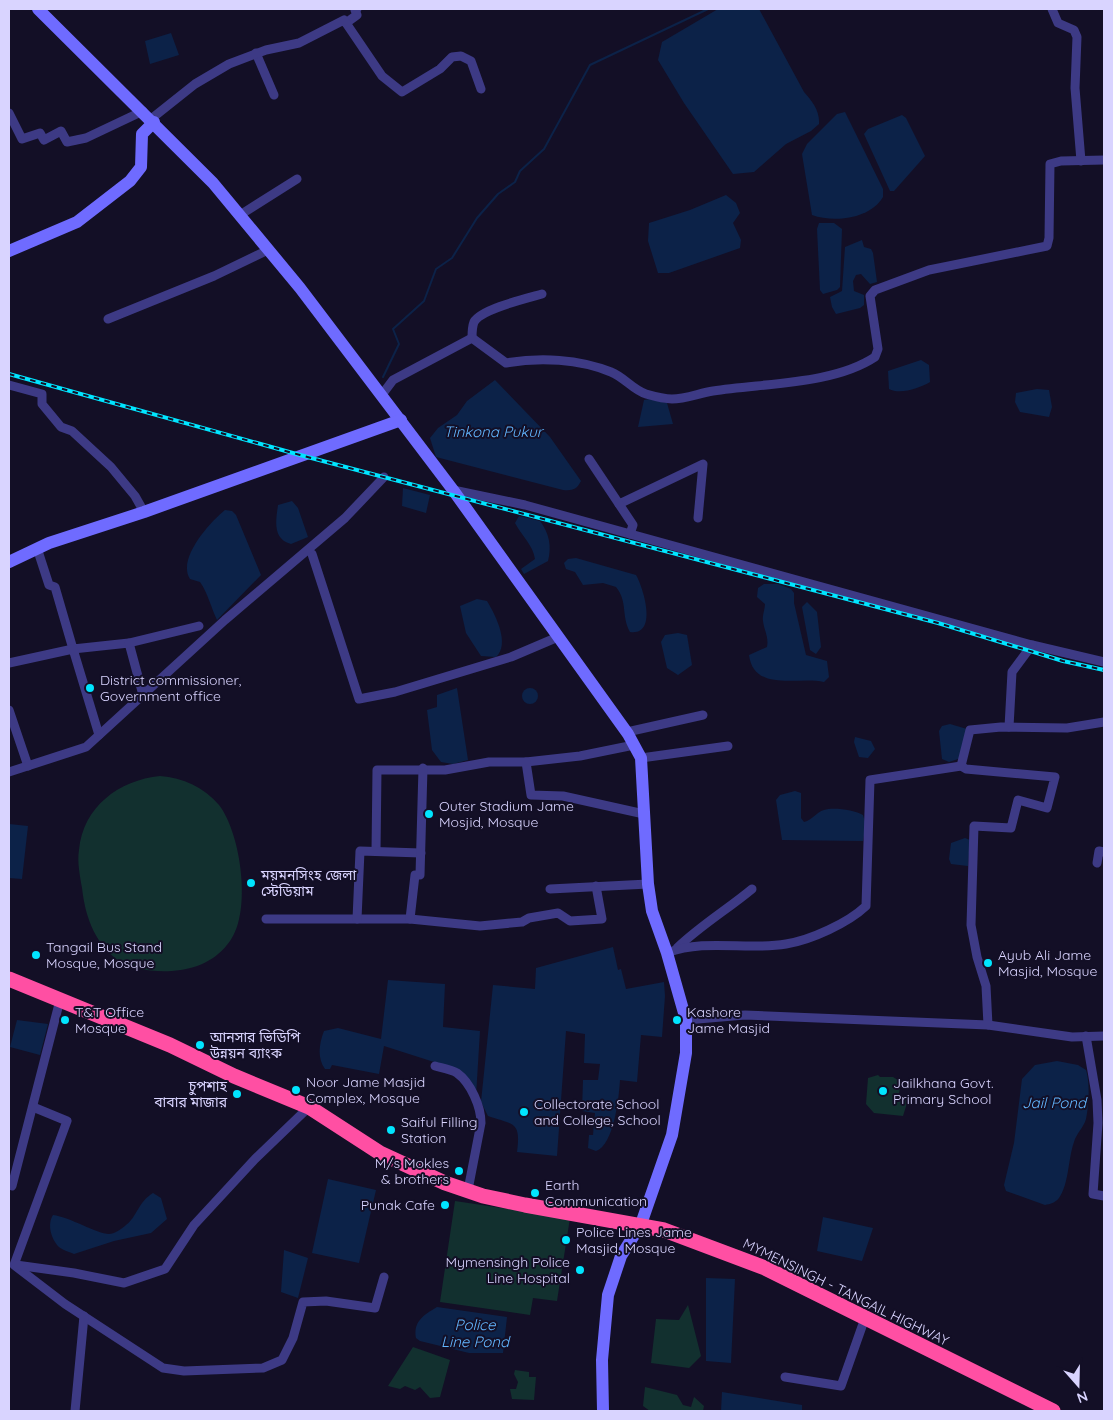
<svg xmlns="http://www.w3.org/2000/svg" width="1113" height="1420" viewBox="0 0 1113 1420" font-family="Quicksand,'Noto Sans Bengali',sans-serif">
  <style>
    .green { fill: #12302f }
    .water { fill: #0c2248 }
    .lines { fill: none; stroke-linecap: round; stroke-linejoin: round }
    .stream { stroke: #0c2248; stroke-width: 2 }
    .street { stroke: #3d3a85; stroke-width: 9 }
    .secondary { stroke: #6f6bff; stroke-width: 12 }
    .highway { stroke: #ff4fa3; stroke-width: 15 }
    .rail-casing { stroke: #00e5ff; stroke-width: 4 }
    .rail { stroke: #130f26; stroke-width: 2; stroke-dasharray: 5.5; stroke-linecap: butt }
    .poi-dot { fill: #00e5ff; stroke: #130f26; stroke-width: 2 }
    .labels { text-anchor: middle; stroke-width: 4; stroke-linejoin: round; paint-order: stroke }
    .poi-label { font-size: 14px; fill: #d9d4ff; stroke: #130f26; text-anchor: start }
    .street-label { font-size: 14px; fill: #d9d4ff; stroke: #130f26 }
    .water-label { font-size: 15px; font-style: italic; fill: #62b6ff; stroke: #130f26 }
  </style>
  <rect width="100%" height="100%" fill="#130f26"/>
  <g class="green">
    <path d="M160,776C183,778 204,787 219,805C241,833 252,912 230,941C216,961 196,969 172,971C154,972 129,970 115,958C93,940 85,914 82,888C80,876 77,862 79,850C83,807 119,780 160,776Z"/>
    <polygon points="878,1075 880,1077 893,1077 901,1082 899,1094 908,1100 903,1116 874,1113 866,1104 868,1078"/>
    <polygon points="455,1201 570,1218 557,1301 533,1298 530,1315 440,1302"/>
    <polygon points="688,1305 701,1356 689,1368 651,1363 656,1319 679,1320"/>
    <polygon points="413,1347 450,1360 440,1397 430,1398 420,1387 415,1390 405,1386 400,1389 388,1386"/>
    <polygon points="515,1370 529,1372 529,1377 536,1377 534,1400 512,1399 510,1389 516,1389 518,1382 514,1374"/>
    <polygon points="645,1387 677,1395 683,1405 691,1407 694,1397 704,1406 703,1411 650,1411 643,1406"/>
  </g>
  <g class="water">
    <path d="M718,9H759L804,92C812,101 820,111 819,124L811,131L786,144L754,172L733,174L684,103L658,60L662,42Z"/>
    <polygon points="171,33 179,55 150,64 145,41"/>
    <path d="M845,112L883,189V197C870,219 834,223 812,215L802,154L807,144L837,114Z"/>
    <polygon points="902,115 906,118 925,156 894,191 890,191 864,134 868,129"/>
    <polygon points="726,195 736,203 740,213 733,223 741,240 740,248 669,273 658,273 648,241 649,223 690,210"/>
    <polygon points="819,223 834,223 842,229 840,287 837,290 823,294 820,290 817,229"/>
    <polygon points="862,240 864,247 871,249 873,253 877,282 870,284 861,274 856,275 853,281 854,291 864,295 864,305 860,308 836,314 832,307 830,297 842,291 845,247"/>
    <path d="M921,360L929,365L930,382C920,388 900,395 889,389L888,371Z"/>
    <path d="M495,380L550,437L581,481C577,489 573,491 563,490L436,457L430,438L438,428L457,415L467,401Z"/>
    <polygon points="1037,389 1049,390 1052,407 1049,417 1020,412 1015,402 1016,393"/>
    <polygon points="649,399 667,403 673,424 638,427 644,400"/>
    <polygon points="403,488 430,495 426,513 402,506"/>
    <path d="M292,501L298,508L308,537L291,544C272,539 276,520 278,505Z"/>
    <path d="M225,510L232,511L236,515L261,575L217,620C211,608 208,593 200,582L190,579C177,559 209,523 225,510Z"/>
    <path d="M519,516L540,521C549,533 552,546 548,561L524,574L521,569L535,559C533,545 522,536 515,523Z"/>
    <path d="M576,558L636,575C644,589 658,636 630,632C621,616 628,602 616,587L603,583L583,585L575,572L566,569L564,563L568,559Z"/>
    <path d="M764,584H778L791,589L794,593V603L806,655L827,661L829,677L824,682C799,676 754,693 749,655L767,647C769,637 764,630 763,621C762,616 765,609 765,604L757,597L758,588Z"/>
    <path d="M477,599L487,601C496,616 510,644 496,657L481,656L466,633L460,606Z"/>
    <polygon points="807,602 817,612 821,647 816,654 810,650 802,607"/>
    <polygon points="678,633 687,635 692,665 678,675 667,668 661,642 665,635"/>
    <circle cx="530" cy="696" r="8"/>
    <polygon points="457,688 468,760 453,764 441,762 432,750 427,710 437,707 437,695"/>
    <polygon points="950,724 967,729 961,758 949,762 942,759 939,731 942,726"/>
    <polygon points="855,737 871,741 875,749 868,758 859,757 854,742"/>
    <path d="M795,791L801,793V818L804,822C813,820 816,812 824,810C833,807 855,810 863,815L866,825L863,841L782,840L776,800L780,795Z"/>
    <polygon points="9,824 28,826 22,879 9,878"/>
    <polygon points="965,838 970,840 968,866 951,864 949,859 951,843"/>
    <path d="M613,947L618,970L621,969L626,989L664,982L665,996L662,1037L641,1035L637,1082L620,1080C619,1097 614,1145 596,1151L588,1148L589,1135H593L595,1113L582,1111L583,1080H598L600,1064L584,1063L585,1034L566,1031L557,1156L517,1152C521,1121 514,1125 488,1116L481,1102L493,985L535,989L536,968Z"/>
    <path d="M388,980L445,984L443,1027L480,1031L476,1096L459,1070L384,1046L379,1074L332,1065L330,1069H325C317,1058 319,1044 324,1031L338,1028L381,1039Z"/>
    <polygon points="17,1020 48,1024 40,1055 10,1047"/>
    <path d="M1057,1061L1078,1065L1086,1070C1090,1082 1089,1105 1086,1119C1084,1127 1076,1134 1074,1142C1068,1159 1069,1184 1059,1198C1055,1203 1050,1204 1045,1205L1006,1191L1004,1185L1014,1143L1022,1079L1035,1065Z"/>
    <polygon points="328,1179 376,1190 359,1263 312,1253"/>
    <path d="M153,1193L161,1198L167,1219L151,1233L114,1241L74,1254C70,1252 62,1250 59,1247C51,1239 47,1224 53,1215C70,1217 97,1234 109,1234C114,1234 122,1229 126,1225C137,1217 138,1202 153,1193Z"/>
    <polygon points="823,1217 873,1228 862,1261 817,1251"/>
    <polygon points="284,1250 308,1258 298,1298 281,1292"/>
    <polygon points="706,1278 735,1279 731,1363 706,1361"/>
    <path d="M437,1307L507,1317L503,1353H469L420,1341L416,1338C413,1321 424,1315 437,1307Z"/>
    <polygon points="722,1392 802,1405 802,1411 721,1411"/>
  </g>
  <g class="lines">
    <polyline class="stream" points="383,377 399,344 393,329 424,301 436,269 452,258 477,218 498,194 515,182 520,171 544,149 590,65 708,9"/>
    <g class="street">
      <polyline points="1052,9 1058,23 1074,30 1077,37 1075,88 1081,161"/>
      <polyline points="346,23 357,15 355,10 357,9"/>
      <polyline points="256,53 274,95"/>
      <polyline points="9,113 22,139 40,133 44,140 61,131 67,142 86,138 143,111"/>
      <polyline points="151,119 195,84 229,64 266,50 299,43 344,20 382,76 402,92 440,69 452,57 461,56 471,61 481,89"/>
      <polyline points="240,215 297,179"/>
      <polyline points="108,319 214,276 268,250"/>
      <path d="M472,338C472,334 472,327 474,322C481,309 528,298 542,294"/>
      <polyline points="9,385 42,394 42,404 61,427 72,431 111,467 135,496 144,512"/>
      <path d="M381,396L393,380L472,338L506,363C540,357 579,359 611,372C624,377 633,390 646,394C653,396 664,399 672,399C685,399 700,393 713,391C762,383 833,385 875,357L878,349L870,296L875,290L929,270L1047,246L1049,238L1050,164L1061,161L1104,160"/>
      <polyline points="589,459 619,504 703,464 698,518"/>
      <polyline points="453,490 525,505 1032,645 1104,662"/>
      <polyline points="619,504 633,525 630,534"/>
      <polyline points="37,548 49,585 55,587 73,649 129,643 143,695"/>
      <polyline points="312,554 359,699 395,692 511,657 558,637"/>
      <polyline points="129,643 199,626"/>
      <polyline points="9,663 73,649 99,735"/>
      <polyline points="9,710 28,766"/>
      <polyline points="1009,727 1012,672 1032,645"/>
      <polyline points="627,732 703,715"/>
      <polyline points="641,758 728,746"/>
      <polyline points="526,762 580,756 634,745"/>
      <polyline points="961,766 966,769 1055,777 1047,808 1018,800 1011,828 974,826 971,925 977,957 986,986 988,1025"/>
      <polyline points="9,772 86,747 225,620 345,518 384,477"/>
      <polyline points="376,851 377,770 445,770 489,762 526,762 531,795 563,796 644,814"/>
      <polyline points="1097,863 1099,851 1104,852"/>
      <polyline points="550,889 648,884"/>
      <polyline points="266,919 410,919 480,926 522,922 529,918 558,913 570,921 602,919 596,886"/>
      <polyline points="357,919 360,851 421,853"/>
      <polyline points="410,919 415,875 420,875 423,768"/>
      <path d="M677,948C701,925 728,909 752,889"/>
      <path d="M667,953C707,938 746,951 786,944C811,940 848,923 866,906L870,780L961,766L970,730L1001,727L1067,728L1104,722"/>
      <polyline points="686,1020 745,1015 988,1025 1072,1037 1104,1036"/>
      <polyline points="1086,1036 1097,1100 1098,1123 1093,1194 1104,1196"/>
      <path d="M435,1066C442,1068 451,1069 457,1073C471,1083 481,1107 481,1123L468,1190"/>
      <polyline points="33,1107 67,1121 14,1265 65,1304 163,1368 184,1371 263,1368 282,1360 293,1338 303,1302 326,1301 375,1308 384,1277"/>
      <polyline points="12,1186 60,1000"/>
      <polyline points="16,1265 74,1273 124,1283 165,1269 194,1225 255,1159 309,1107"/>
      <polyline points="785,1377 841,1386 865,1318"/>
      <polyline points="75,1411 84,1316"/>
    </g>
    <g class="secondary">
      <polyline points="38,9 213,183 300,288 453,490 628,734 641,758 648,884 652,911 667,953 686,1020 686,1053 672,1135 641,1224 621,1256 608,1295 602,1360 603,1411"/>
      <polyline points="9,251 77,222 130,181 141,167 142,134 154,122"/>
      <polyline points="9,562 49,543 144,512 401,420"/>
    </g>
    <polyline class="highway" points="9,979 170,1045 234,1076 309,1107 380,1153 445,1183 483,1196 525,1205 664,1230 765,1268 1053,1411"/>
    <g class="rail-casing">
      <polyline id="rail" points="9,374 300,455 938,623 1063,661 1104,670"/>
    </g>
    <use href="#rail" class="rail"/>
  </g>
  <g class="poi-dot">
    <circle cx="90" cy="688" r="5"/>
    <circle cx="429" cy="814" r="5"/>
    <circle cx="251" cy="883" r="5"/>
    <circle cx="36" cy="955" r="5"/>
    <circle cx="988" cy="963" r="5"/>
    <circle cx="65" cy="1020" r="5"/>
    <circle cx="677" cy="1020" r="5"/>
    <circle cx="200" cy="1045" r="5"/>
    <circle cx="296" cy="1090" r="5"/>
    <circle cx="883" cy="1091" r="5"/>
    <circle cx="237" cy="1094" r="5"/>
    <circle cx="524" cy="1112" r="5"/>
    <circle cx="391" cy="1130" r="5"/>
    <circle cx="459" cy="1171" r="5"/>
    <circle cx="535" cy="1193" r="5"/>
    <circle cx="445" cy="1205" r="5"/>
    <circle cx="566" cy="1240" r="5"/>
    <circle cx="580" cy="1270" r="5"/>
  </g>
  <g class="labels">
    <g class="poi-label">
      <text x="100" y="685">District commissioner,<tspan x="100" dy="16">Government office</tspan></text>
      <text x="439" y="811">Outer Stadium Jame<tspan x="439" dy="16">Mosjid, Mosque</tspan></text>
      <text x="261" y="880">ময়মনসিংহ জেলা<tspan x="261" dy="16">স্টেডিয়াম</tspan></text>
      <text x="46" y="952">Tangail Bus Stand<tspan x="46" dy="16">Mosque, Mosque</tspan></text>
      <text x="998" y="960">Ayub Ali Jame<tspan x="998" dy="16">Masjid, Mosque</tspan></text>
      <text x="75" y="1017">T&amp;T Office<tspan x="75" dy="16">Mosque</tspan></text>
      <text x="687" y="1017">Kashore<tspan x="687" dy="16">Jame Masjid</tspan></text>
      <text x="210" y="1042">আনসার ভিডিপি<tspan x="210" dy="16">উন্নয়ন ব্যাংক</tspan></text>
      <text x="306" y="1087">Noor Jame Masjid<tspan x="306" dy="16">Complex, Mosque</tspan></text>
      <text x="893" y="1088">Jailkhana Govt.<tspan x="893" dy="16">Primary School</tspan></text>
      <text x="227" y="1091" text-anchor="end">চুপশাহ<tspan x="227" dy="16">বাবার মাজার</tspan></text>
      <text x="534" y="1109">Collectorate School<tspan x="534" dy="16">and College, School</tspan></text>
      <text x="401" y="1127">Saiful Filling<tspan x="401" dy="16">Station</tspan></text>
      <text x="449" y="1168" text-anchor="end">M/s Mokles<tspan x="449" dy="16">&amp; brothers</tspan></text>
      <text x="545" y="1190">Earth<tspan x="545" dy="16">Communication</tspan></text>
      <text x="435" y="1210" text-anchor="end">Punak Cafe</text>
      <text x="576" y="1237">Police Lines Jame<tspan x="576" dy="16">Masjid, Mosque</tspan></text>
      <text x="570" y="1267" text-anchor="end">Mymensingh Police<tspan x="570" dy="16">Line Hospital</tspan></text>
    </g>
    <g class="street-label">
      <text transform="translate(846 1292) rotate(26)" y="5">MYMENSINGH - TANGAIL HIGHWAY</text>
    </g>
    <g class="water-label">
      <text x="493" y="437">Tinkona Pukur</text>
      <text x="1054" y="1108">Jail Pond</text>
      <text x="475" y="1330">Police<tspan x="475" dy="17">Line Pond</tspan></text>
    </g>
  </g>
  <rect width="1113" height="1420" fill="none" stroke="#d9d4ff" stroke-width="20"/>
  <g transform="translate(1078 1385) rotate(160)" stroke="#130f26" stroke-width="4" paint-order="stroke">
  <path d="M0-4L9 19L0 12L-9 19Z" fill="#d9d4ff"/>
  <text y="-8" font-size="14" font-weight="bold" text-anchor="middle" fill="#d9d4ff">N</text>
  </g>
</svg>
